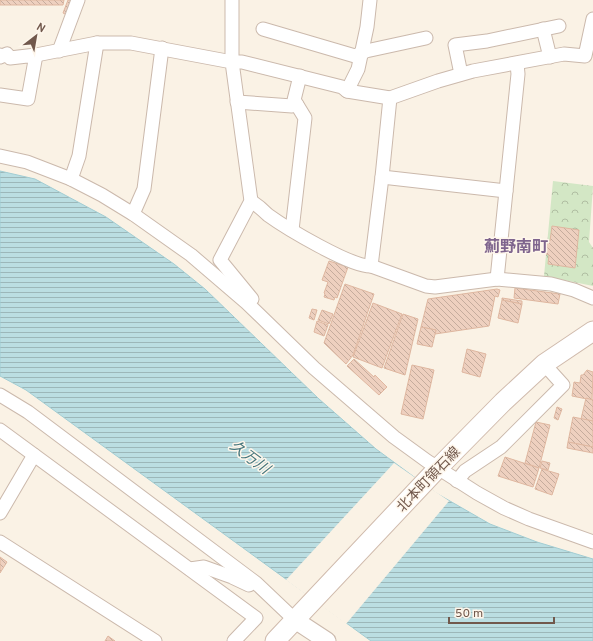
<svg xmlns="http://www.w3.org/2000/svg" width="593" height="641" viewBox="0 0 593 641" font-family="Overpass,'Noto Sans JP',sans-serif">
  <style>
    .forest { fill: url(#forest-crowns) }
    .water { fill: url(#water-rules); stroke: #a2cdd3 }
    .pier { fill: #faf2e5 }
    .building { fill: url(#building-back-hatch); stroke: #dfb7a0 }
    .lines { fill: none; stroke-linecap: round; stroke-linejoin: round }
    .minor-casing { stroke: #cbb9ac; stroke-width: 15 }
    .tertiary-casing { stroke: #cbb9ac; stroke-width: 19 }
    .secondary-casing { stroke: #d0bbad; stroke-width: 21 }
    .minor { stroke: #fff; stroke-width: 13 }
    .tertiary { stroke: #fff; stroke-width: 17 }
    .secondary { stroke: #fff; stroke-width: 19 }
    .labels { text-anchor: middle; stroke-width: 3; stroke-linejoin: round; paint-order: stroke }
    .street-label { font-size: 14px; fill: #71584c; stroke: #fef6eb }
    .water-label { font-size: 15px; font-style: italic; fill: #44757c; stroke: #fef6eb }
    .quarter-label { font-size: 16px; font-weight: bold; fill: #7e648d; stroke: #fef6eb }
  </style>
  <defs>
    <pattern id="forest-crowns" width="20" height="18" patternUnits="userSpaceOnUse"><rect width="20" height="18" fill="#d3e7c5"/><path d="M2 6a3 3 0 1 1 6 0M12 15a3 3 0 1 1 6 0" fill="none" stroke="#b0bea2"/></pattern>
    <pattern id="water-rules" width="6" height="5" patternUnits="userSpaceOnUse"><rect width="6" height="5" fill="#bbdee2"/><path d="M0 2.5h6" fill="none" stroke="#9cb7b9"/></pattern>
    <pattern id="building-back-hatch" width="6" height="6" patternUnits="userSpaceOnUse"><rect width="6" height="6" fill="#eed0bf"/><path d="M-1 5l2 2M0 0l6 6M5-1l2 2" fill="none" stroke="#c5ac9d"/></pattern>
  </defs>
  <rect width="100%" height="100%" fill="#faf2e5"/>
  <polygon class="forest" points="553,181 593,186 589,242 593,248 593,286 544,276"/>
  <polygon class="water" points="0,171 35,179 106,217 174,264 205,289 319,399 376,449 436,493 490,524 537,542 593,559 593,641 371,641 26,390 0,376"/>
  <polygon class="pier" points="394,463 449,501 346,624 286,580"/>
  <g class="building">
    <polygon points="0,0 64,0 63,5 0,5"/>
    <polygon points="68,0 72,0 67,15 63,13"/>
    <polygon points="552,226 579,230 575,268 548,264 549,255 546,254 548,240 550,241"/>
    <polygon points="329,261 348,267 337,298 335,297 334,300 324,297 325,294 324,293 328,282 322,280"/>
    <polygon points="345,284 374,294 353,355 346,364 324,343"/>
    <polygon points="515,288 560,294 558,304 514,298"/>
    <polygon points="497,289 500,290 498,297 495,296 489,326 435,334 436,330 421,327 428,299"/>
    <polygon points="502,298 522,301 522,304 502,300"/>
    <polygon points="502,300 522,304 518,323 498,318"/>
    <polygon points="373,303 402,314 382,368 353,357"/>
    <polygon points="312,309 317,310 314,320 309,318"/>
    <polygon points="322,310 333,314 329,324 318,320"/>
    <polygon points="403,314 418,319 405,375 384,368"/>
    <polygon points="317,321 328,325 324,336 314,332"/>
    <polygon points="421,327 436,330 432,347 417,344"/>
    <polygon points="467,349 486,354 480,377 462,372"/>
    <polygon points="354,359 374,377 375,375 387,387 379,395 347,366"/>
    <polygon points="412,365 434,370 423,419 401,414"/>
    <polygon points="587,370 593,372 592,400 572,396 574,382 580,383 581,375 583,375"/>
    <polygon points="586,398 593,400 593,421 581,419"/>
    <polygon points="557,407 562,409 558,420 554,418"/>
    <polygon points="573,417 593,421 593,447 568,442"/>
    <polygon points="536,422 550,425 539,468 525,463"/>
    <polygon points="568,442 593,447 593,453 567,448"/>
    <polygon points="505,457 539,468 533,487 498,476"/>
    <polygon points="542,461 550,463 548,470 540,468"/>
    <polygon points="542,469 559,474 552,495 535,489"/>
    <polygon points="0,557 7,562 0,573"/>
    <polygon points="108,636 115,641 105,641"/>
  </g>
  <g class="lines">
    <g class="minor-casing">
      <g id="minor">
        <polyline points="232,0 232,62 242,62 342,87 347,91 390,98 438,81 473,71 564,54 585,56 593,19"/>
        <polyline points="263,29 355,56 366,51 426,38"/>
        <polyline points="543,29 550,57"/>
        <polyline points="59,51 78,0"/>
        <polyline points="0,55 0,57 7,54 10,58 36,55 28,99 0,95"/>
        <polyline points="36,55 97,43 131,43 232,62 251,201 220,260 252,299"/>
        <polyline points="461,74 455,45 487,41 559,26"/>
        <polyline points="347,91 358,69 367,27 370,0"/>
        <polyline points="237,102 292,106 297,105"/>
        <polyline points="0,156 27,162 71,179 102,195 133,214 191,255 247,303 314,368 394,437 427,461 477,493 504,508 529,519 593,542"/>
        <polyline points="382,177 506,191"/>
        <polyline points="71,179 79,156 97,43"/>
        <path d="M251,201C257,205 263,210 268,215C286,228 351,267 371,266L426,286L435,287L497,279L551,284L574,290L593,298"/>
        <polyline points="133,214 144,189 162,48"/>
        <polyline points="292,230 305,118 294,100 300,76"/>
        <polyline points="371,266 382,177 390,98"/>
        <polyline points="497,279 518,74 517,64"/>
        <polyline points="0,395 28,412 256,583 295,620"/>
        <polyline points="0,430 256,618 234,641"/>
        <polyline points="457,481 465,471 501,447 563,385 544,364"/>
        <polyline points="0,513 34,455"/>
        <polyline points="0,542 155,641"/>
        <polyline points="190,569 204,567 232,577 249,585"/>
      </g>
    </g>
    <g class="tertiary-casing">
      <polyline id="tertiary" points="295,620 327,641"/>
    </g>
    <g class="secondary-casing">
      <polyline id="secondary" points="275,641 438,468 503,402 544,364 593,331"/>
    </g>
    <use href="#minor" class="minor"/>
    <use href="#tertiary" class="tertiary"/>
    <use href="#secondary" class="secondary"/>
  </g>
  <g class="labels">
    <g class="street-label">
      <text transform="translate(428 479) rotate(-46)" y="5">北本町領石線</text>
    </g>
    <g class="water-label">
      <text transform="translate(250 457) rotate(37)" y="5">久万川</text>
    </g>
    <g class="quarter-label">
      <text x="516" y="252">薊野南町</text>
    </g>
  </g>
  <g transform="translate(36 36) rotate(31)" stroke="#fef6eb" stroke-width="3" paint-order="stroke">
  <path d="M0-3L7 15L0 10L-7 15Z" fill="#71584c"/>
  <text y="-6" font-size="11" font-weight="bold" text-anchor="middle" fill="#71584c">N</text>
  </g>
  <path d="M449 617v6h105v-6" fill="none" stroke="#71584c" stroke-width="2"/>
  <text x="455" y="617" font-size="12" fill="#71584c" stroke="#fef6eb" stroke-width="3" paint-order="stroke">50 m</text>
</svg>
